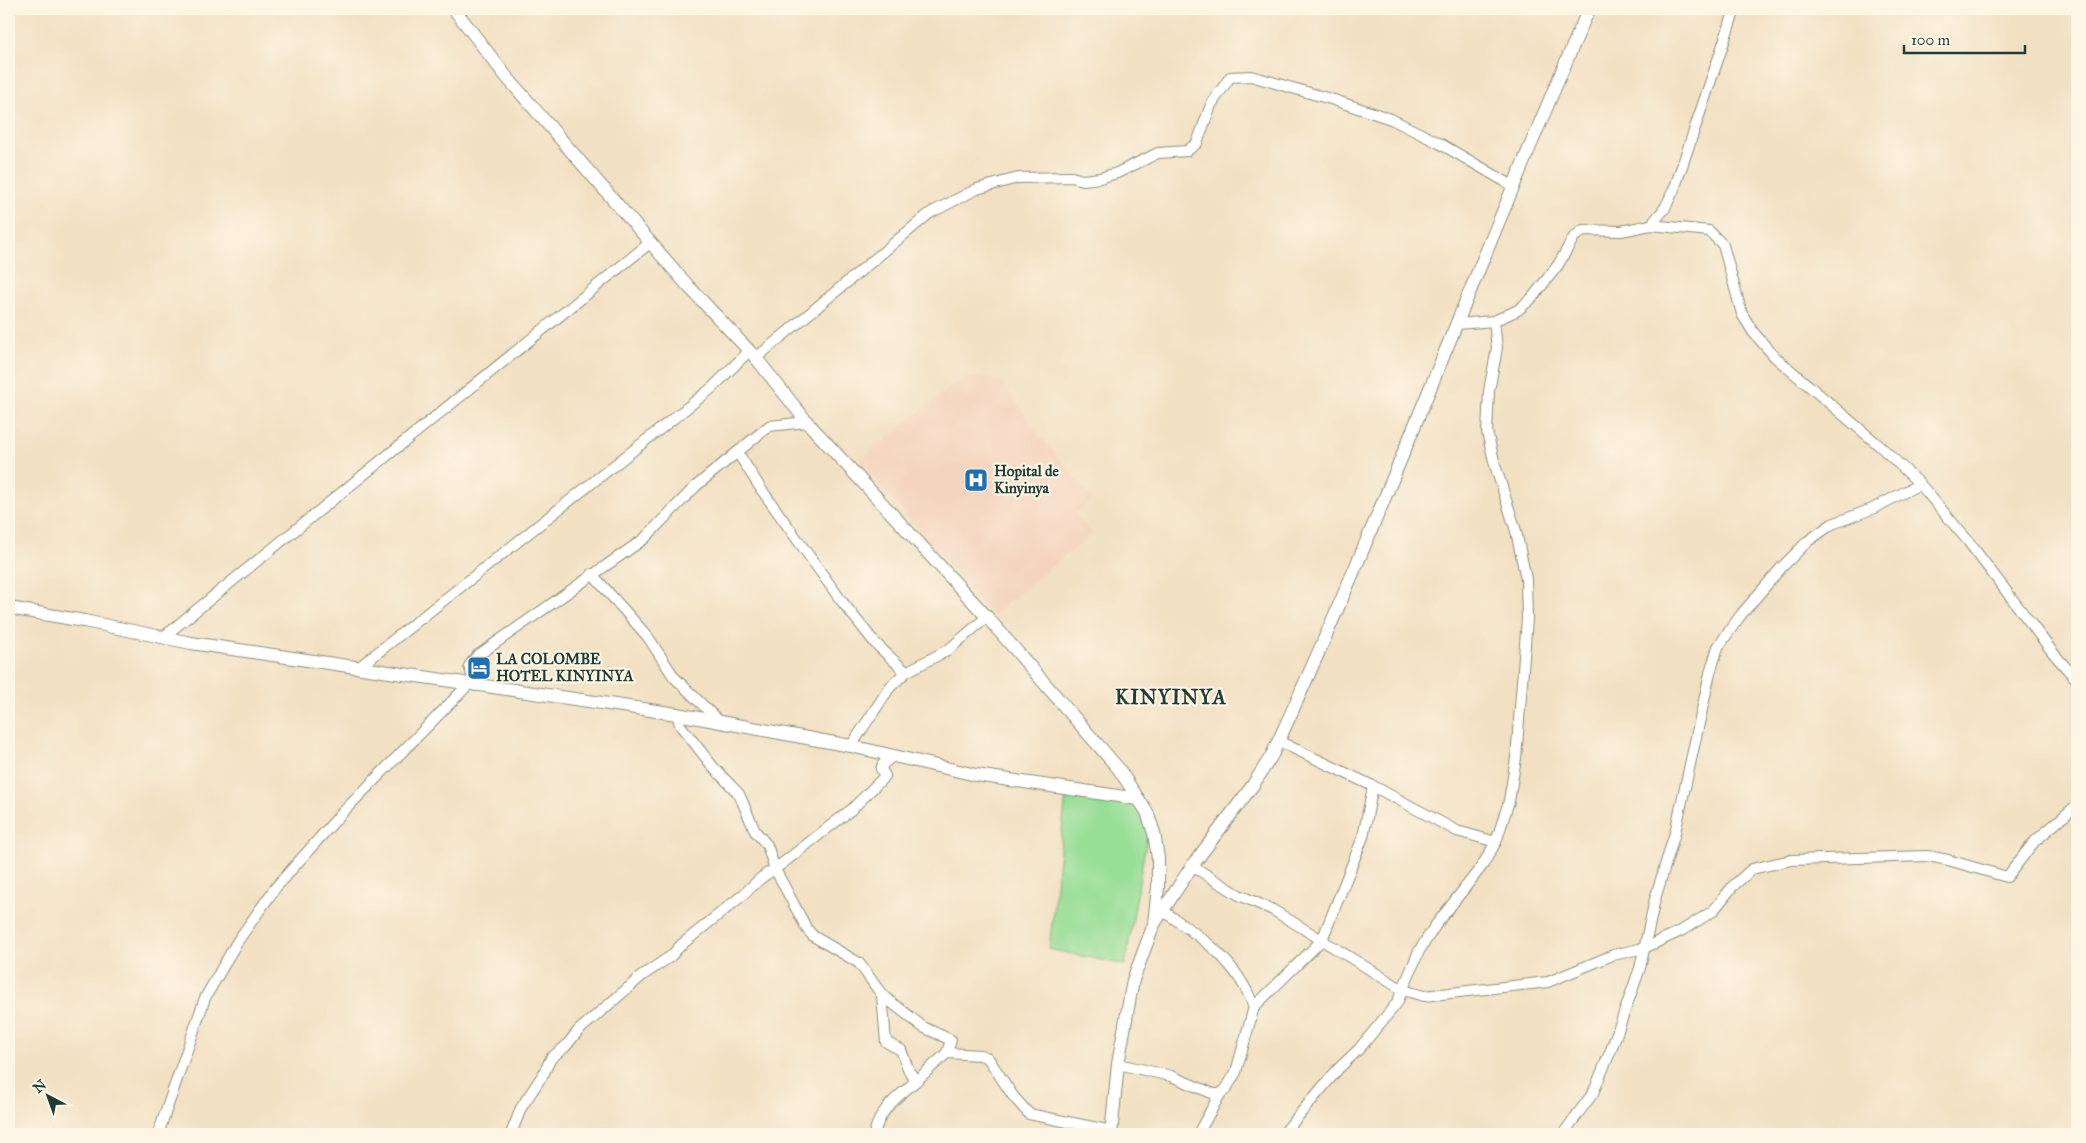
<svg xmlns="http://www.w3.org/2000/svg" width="2086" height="1143" viewBox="0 0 2086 1143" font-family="'IM FELL Great Primer',serif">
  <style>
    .built { fill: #f4d4bf }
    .green { fill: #98de97; stroke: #5c8e66 }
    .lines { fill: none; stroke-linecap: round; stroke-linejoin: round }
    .minor-casing { stroke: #888e7b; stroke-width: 12 }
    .major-casing { stroke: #888e7b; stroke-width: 14 }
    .minor { stroke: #fff; stroke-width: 10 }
    .major { stroke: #fff; stroke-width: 12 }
    .labels { text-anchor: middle; stroke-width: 4.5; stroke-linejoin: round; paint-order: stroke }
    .poi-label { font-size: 15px; font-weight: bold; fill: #1f3d34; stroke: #fcf5e5; text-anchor: start }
    .district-label { font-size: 20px; font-weight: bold; letter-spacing: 1px; fill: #1f3d34; stroke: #fcf5e5 }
  </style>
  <rect width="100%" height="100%" fill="#fcf5e5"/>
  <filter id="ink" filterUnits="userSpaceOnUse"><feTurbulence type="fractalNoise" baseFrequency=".02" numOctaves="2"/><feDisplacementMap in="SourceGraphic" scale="10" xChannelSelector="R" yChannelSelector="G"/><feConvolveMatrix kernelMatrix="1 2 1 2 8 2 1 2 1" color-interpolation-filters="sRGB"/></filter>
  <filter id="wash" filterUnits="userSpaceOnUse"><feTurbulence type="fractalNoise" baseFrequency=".0096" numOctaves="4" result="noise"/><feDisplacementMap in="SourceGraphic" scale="20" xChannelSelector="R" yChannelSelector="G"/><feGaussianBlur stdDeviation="1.12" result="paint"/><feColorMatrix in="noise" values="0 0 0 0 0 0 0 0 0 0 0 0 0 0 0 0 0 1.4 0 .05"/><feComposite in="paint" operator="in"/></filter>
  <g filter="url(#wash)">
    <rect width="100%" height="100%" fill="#f2e0c2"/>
    <polygon class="built" points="963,377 1001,380 1037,433 1093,499 1075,514 1092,534 992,616 859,461"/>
    <polygon class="green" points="1066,795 1136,804 1149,824 1125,965 1049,949"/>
  </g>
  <g filter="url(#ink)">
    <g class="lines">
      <g class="minor-casing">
        <g id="minor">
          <polyline points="1651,225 1665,208 1675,187 1735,9"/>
          <polyline points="1457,324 1494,321 1518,310 1532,298 1558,265 1574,237 1583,230 1621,231 1651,225 1709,231 1723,245 1742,314 1753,332 1775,357 1881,447 1920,484 1968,541 2054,654 2077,680"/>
          <polyline points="756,358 930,213 977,189 1018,178 1072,177 1083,180 1100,178 1117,173 1158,153 1187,151 1197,143 1211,105 1230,77 1251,76 1334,100 1391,119 1439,143 1513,186"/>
          <polyline points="738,453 761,489 840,599 875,643 906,672"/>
          <polyline points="592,574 648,637 674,677 720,722"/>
          <polyline points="162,638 651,242"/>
          <polyline points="358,668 712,388 749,351"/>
          <polyline points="476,686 469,666 477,656 644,539 696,486 769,426 807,422"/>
          <path d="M677,714L680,725L714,768L739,794L755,831L767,845L775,869L807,929L813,936L859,963L882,995L886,1042L901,1050L909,1071L916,1081C896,1099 881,1107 874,1134"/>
          <polyline points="1278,741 1373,786 1457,831 1496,842"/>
          <polyline points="851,746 890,687 906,672 948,650 987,617"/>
          <polyline points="1192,866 1239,895 1273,910 1403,990 1424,996 1548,982 1613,955 1644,948 1681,931 1713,911 1733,886 1752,869 1791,860 1928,856 1948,860 2007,877 2034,842 2077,805"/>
          <path d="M1163,911C1202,937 1237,961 1254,1007"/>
          <polyline points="882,995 923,1027 951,1040 947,1053 916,1081"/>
          <polyline points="947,1053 980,1055 988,1058 1013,1096 1029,1114 1112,1131"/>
          <polyline points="1118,1064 1171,1076 1214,1094 1220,1094 1226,1089 1236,1072 1254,1007 1322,940 1363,837 1373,786"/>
          <polyline points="158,1134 205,998 237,942 276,887 340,815 468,685"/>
          <polyline points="511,1134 521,1108 544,1073 551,1058 566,1046 578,1031 643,975 671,956 681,945 744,894 761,878 783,863 852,809 885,776 881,769 883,764 893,756"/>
          <polyline points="1198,1134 1220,1094"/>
          <polyline points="1283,1134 1338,1069 1359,1049 1397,1003 1419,951 1435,926 1482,866 1496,842 1509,801 1516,758 1527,619 1526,579 1516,531 1495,465 1487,432 1489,391 1497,348 1494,321"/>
          <polyline points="1563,1134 1593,1093 1611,1050 1640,968 1655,899 1675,833 1710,673 1718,647 1740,616 1781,568 1808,541 1832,524 1872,509 1920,484"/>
        </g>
      </g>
      <g class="major-casing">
        <g id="major">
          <polyline points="454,9 505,75 689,287 756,358 807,422 987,617 1118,768 1147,812 1154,833 1158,858 1158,887 1154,924"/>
          <polyline points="9,608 84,621 191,643 677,714 851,746 976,775 1138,799"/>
          <path d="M1111,1134L1118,1064L1133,980L1154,924L1192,866L1253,785L1272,755C1386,510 1480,256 1589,9"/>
        </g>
      </g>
      <use href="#minor" class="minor"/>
      <use href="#major" class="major"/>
    </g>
  </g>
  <defs>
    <g id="hospital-square" transform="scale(1.25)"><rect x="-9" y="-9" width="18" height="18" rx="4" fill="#1f6fb2" stroke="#fcf5e5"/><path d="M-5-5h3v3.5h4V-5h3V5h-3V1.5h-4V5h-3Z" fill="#fff"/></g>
    <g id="hotel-square" transform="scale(1.25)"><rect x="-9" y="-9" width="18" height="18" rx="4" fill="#1f6fb2" stroke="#fcf5e5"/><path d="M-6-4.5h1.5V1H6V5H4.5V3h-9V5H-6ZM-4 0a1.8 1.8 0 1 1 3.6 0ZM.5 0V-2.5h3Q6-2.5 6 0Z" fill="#fff"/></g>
  </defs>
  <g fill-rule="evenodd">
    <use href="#hospital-square" x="976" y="480"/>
    <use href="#hotel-square" x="479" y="668"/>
  </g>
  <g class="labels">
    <g class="poi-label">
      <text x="994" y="476">Hopital de<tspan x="994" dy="17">Kinyinya</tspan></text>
      <text x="496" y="664">LA COLOMBE<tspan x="496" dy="17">HOTEL KINYINYA</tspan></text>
    </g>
    <g class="district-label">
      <text x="1171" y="704">KINYINYA</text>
    </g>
  </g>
  <rect width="2086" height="1143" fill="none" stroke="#fcf5e5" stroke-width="30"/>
  <g transform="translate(48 1096) rotate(319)" stroke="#fcf5e5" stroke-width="4" paint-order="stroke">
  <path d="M0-4L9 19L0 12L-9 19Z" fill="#1f3d34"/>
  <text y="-8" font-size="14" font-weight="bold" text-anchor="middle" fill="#1f3d34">N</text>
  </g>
  <path d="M1904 45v8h121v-8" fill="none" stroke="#1f3d34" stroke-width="2.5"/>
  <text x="1911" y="45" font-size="15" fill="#1f3d34" stroke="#fcf5e5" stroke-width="4" paint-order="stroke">100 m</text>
</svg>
